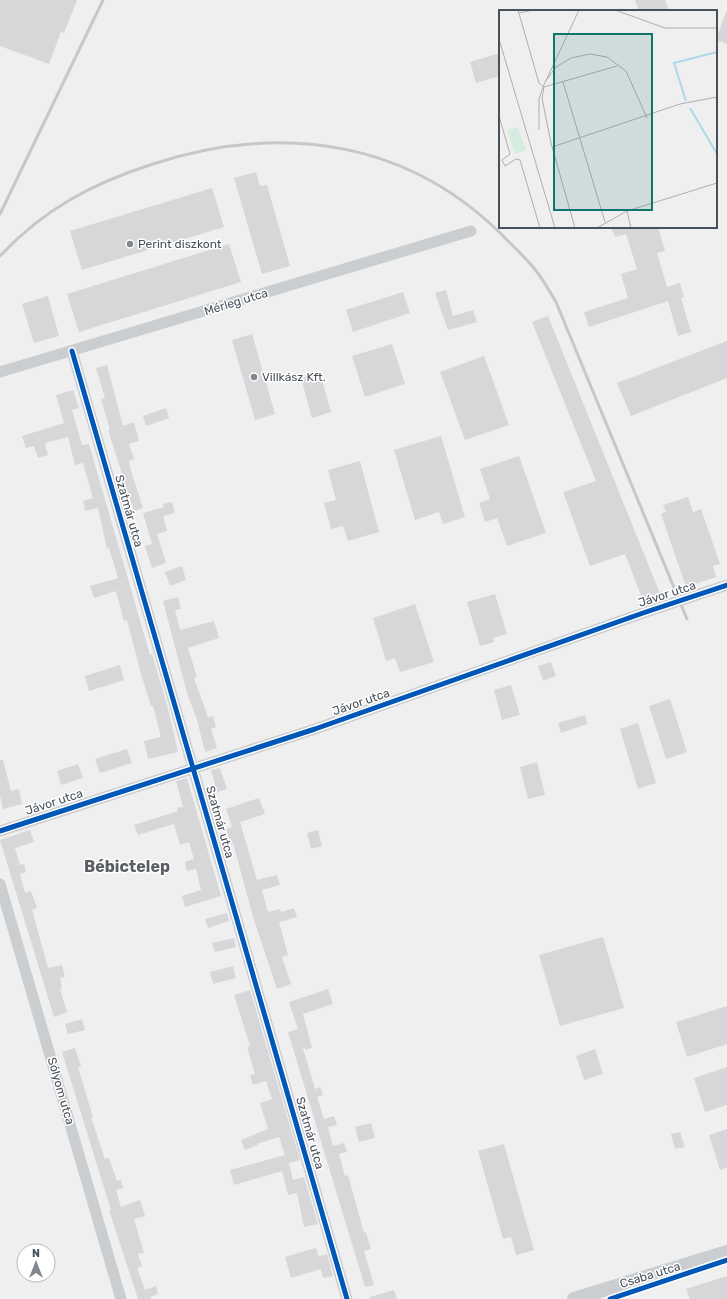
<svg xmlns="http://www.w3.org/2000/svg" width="727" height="1299" viewBox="0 0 727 1299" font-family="Rubik,sans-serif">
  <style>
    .building { fill: #d7d7d9 }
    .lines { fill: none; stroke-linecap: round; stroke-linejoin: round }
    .minor { stroke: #cbced0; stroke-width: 11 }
    .tertiary { stroke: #cbced0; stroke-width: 14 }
    .rail { stroke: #c6c7c9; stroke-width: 3 }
    .cycleway-casing { stroke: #fff; stroke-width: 8 }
    .cycleway { stroke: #0057b8; stroke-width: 5 }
    .poi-dot { fill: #83888e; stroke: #fff; stroke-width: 1.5 }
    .labels { text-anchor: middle; stroke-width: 3; stroke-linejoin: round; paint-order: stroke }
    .poi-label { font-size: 12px; fill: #48505a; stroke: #fff; text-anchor: start }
    .street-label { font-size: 12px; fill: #48505a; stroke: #fff }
    .district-label { font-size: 16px; font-weight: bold; fill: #5b5e63; stroke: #fff }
    .inset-river { fill: none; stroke: #acd8e9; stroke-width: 2 }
    .inset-road { fill: none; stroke: #adafb3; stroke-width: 1 }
    .view { fill: #0f766e; fill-opacity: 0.15; stroke: #0f766e; stroke-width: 2 }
    .inset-edge { fill: none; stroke: #48505a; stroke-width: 2 }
  </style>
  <rect width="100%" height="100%" fill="#f0efef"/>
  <g class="building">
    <polygon points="0,0 77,0 64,33 61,32 49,64 0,46"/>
    <polygon points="635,0 665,0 669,11 639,11"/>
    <polygon points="726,12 727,12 727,44 716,40"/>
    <polygon points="500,53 500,76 476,83 470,62"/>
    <polygon points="256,172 260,186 267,185 290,266 262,274 234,178"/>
    <polygon points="212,188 224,227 82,270 70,231"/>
    <polygon points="611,227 658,227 665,251 657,253 667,287 680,283 684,297 681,298 691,332 678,336 668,301 589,327 584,312 628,298 621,274 637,269 626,234 615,237"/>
    <polygon points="229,244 241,282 79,332 67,294"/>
    <polygon points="446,290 453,316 473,310 477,322 448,330 435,293"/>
    <polygon points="403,292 410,313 353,332 346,310"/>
    <polygon points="48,296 59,336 34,343 22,304"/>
    <polygon points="548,316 661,596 644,603 625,554 590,566 563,492 596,481 532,322"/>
    <polygon points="252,334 275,414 255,420 232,340"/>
    <polygon points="727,341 727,378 631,416 617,383"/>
    <polygon points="392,344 405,384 365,397 352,356"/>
    <polygon points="484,356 509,425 465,440 440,372"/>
    <polygon points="107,365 123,426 134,422 139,441 129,444 134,459 129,461 131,471 143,508 134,511 108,430 110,430 101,399 105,398 96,368"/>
    <polygon points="320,373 331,412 312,418 301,378"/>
    <polygon points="73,390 79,408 72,410 82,445 89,444 150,655 152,654 168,708 178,752 148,759 144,741 161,737 153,706 151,706 141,674 127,620 124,621 116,591 94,598 90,586 118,578 109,548 107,549 98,508 85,511 83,501 93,498 83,463 75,465 68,437 45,443 48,455 38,458 34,446 26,448 22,436 64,423 56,395"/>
    <polygon points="166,408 169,418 146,426 143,416"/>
    <polygon points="441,436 465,517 443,524 439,512 415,520 394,450"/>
    <polygon points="519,456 546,533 507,546 497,518 485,522 479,503 490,499 480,469"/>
    <polygon points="360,461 379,532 348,541 343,526 331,529 324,503 336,500 328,470"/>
    <polygon points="688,497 693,512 701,509 720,564 713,566 716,577 686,587 661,514 666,512 663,505"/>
    <polygon points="172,502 175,513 163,516 167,531 157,534 166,563 152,568 145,546 152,544 143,513 164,507 163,504"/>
    <polygon points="182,566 186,580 170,586 165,572"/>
    <polygon points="495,594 507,634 493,638 494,642 480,646 467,602"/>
    <polygon points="178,597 181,609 175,610 180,630 214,621 219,638 188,648 197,677 194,678 208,717 213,716 216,727 211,729 217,748 205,752 197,720 187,693 163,601"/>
    <polygon points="415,604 434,662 400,672 395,658 386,661 373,618"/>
    <polygon points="551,662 556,676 543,681 538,666"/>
    <polygon points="120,665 124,680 89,691 85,676"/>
    <polygon points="511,685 520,715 502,720 494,690"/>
    <polygon points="670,699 687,752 666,759 649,706"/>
    <polygon points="585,715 587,724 561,733 558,723"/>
    <polygon points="638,723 656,783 638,789 620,729"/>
    <polygon points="127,749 132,763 100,773 95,759"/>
    <polygon points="0,760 3,760 11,791 19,789 22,804 3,809 0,796"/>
    <polygon points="537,762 545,795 528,799 520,767"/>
    <polygon points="78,764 83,778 61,785 57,771"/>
    <polygon points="220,768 227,789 217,792 211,770"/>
    <polygon points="187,778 221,896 185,907 182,896 201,890 196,869 187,871 185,862 194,859 189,842 180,845 174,824 138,835 134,825 178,811 177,808 183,807 176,781"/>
    <polygon points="259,798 265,814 240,822 257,880 277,875 280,885 262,890 268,912 280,909 281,912 294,908 297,917 279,922 288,955 282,957 291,984 277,989 253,917 233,843 231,844 226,829 232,827 226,809"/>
    <polygon points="30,830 34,842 15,848 20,865 24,864 26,872 20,874 25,893 31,891 37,908 32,910 48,968 62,965 65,977 60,978 62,989 60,989 67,1012 54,1017 0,840"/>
    <polygon points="318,830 322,846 311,849 307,833"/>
    <polygon points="227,913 229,921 208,928 205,919"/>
    <polygon points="603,937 624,1008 560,1026 539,955"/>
    <polygon points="234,938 236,947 215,952 212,943"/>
    <polygon points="233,966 236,978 213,984 210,972"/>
    <polygon points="328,989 333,1004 303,1014 312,1048 305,1050 305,1048 303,1048 315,1089 320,1087 323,1095 317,1097 324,1119 334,1116 337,1125 328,1127 333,1146 344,1143 347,1152 339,1154 345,1176 348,1175 364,1233 366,1232 371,1249 364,1251 374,1285 365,1287 288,1032 298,1029 289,1002"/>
    <polygon points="250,990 300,1160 289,1163 293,1180 304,1177 318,1224 304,1227 297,1193 288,1195 282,1171 234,1185 230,1170 285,1155 279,1137 257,1144 258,1145 245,1150 241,1140 268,1129 260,1103 272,1099 266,1081 253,1085 250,1075 255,1074 247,1047 250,1046 234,995"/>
    <polygon points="727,1006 727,1044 687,1057 676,1022"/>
    <polygon points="82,1019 85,1030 68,1034 65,1024"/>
    <polygon points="75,1048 81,1066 78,1067 93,1117 91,1117 105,1159 109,1158 117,1181 121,1180 123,1188 116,1190 121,1207 140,1200 145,1216 134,1219 144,1253 138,1254 142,1266 137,1268 145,1290 156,1286 158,1294 150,1297 151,1299 138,1299 109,1210 111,1210 62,1052"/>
    <polygon points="595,1049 603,1074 584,1080 576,1056"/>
    <polygon points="727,1067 727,1105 705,1112 694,1078"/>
    <polygon points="371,1123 375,1138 359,1142 355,1127"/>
    <polygon points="727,1129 727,1167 720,1170 709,1135"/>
    <polygon points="680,1132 685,1147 675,1149 671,1134"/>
    <polygon points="504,1144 534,1250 516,1255 511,1237 503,1239 478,1151"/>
    <polygon points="316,1248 319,1257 327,1254 333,1276 323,1278 321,1269 291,1278 285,1257"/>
    <polygon points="727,1276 727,1299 690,1299 686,1289"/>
    <polygon points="394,1290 397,1299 370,1299 370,1297"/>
  </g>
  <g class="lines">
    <g class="minor">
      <polyline points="72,351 347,1299"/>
      <polyline points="0,372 471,231"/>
      <polyline points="0,831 315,729 643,613 727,585"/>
      <polyline points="0,884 121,1299"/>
    </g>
    <polyline class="tertiary" points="574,1299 727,1252"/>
    <g class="rail">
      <polyline points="0,214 103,0"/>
      <path d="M0,256C44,209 93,183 153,164C283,122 411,140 508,241C518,251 529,261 537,272C544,281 550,292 556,302L687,619"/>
    </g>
    <g class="cycleway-casing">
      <g id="cycleway">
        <polyline points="72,351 347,1299"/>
        <polyline points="0,831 315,729 643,613 727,585"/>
        <polyline points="610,1299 727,1260"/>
      </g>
    </g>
    <use href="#cycleway" class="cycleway"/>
  </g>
  <g class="poi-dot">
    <circle cx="130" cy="244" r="4"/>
    <circle cx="254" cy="377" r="4"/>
  </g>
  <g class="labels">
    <g class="poi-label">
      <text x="138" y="248">Perint diszkont</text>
      <text x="262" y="381">Villkász Kft.</text>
    </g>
    <g class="street-label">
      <text transform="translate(236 302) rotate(-17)" y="4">Mérleg utca</text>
      <text transform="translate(129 511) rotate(74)" y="4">Szatmár utca</text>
      <text transform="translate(667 594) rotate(-18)" y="4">Jávor utca</text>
      <text transform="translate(361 702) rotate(-19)" y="4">Jávor utca</text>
      <text transform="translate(54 802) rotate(-18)" y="4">Jávor utca</text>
      <text transform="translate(220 822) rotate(74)" y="4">Szatmár utca</text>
      <text transform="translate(61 1091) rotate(74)" y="4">Sólyom utca</text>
      <text transform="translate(310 1133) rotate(74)" y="4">Szatmár utca</text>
      <text transform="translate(650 1275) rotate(-17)" y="4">Csaba utca</text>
    </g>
    <g class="district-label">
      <text x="127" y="872">Bébictelep</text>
    </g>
  </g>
  <g transform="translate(499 10)">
    <rect width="218" height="218" fill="#f0efef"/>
    <path d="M19,117L27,140L16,144L8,120Z" fill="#d5ede0"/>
    <path class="inset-river" d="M187,91L175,53L218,42M191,98L218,144"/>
    <path class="inset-road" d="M19,0L40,73L45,77M116,0L166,18H218M20,3L34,0M0,29L56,218M46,72L57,57L72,48L91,44L108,47L127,61L148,108M64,72L106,212M45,77L43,88L52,133L76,218M45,77L118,56M0,106L11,144L3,150L6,156M40,120V89L44,77L80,0M53,137L181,94L218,87M6,156L17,149L21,150L41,218M128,201L132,218M98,218L128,201L218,173"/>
    <path class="view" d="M55,24H153V200H55Z"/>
    <rect width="218" height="218" class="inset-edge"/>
  </g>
  <g transform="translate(36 1263)"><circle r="19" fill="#ffffff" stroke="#b6b9bd"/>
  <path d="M0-3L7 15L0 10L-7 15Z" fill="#83888e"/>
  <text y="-6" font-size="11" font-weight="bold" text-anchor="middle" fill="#48505a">N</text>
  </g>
</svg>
